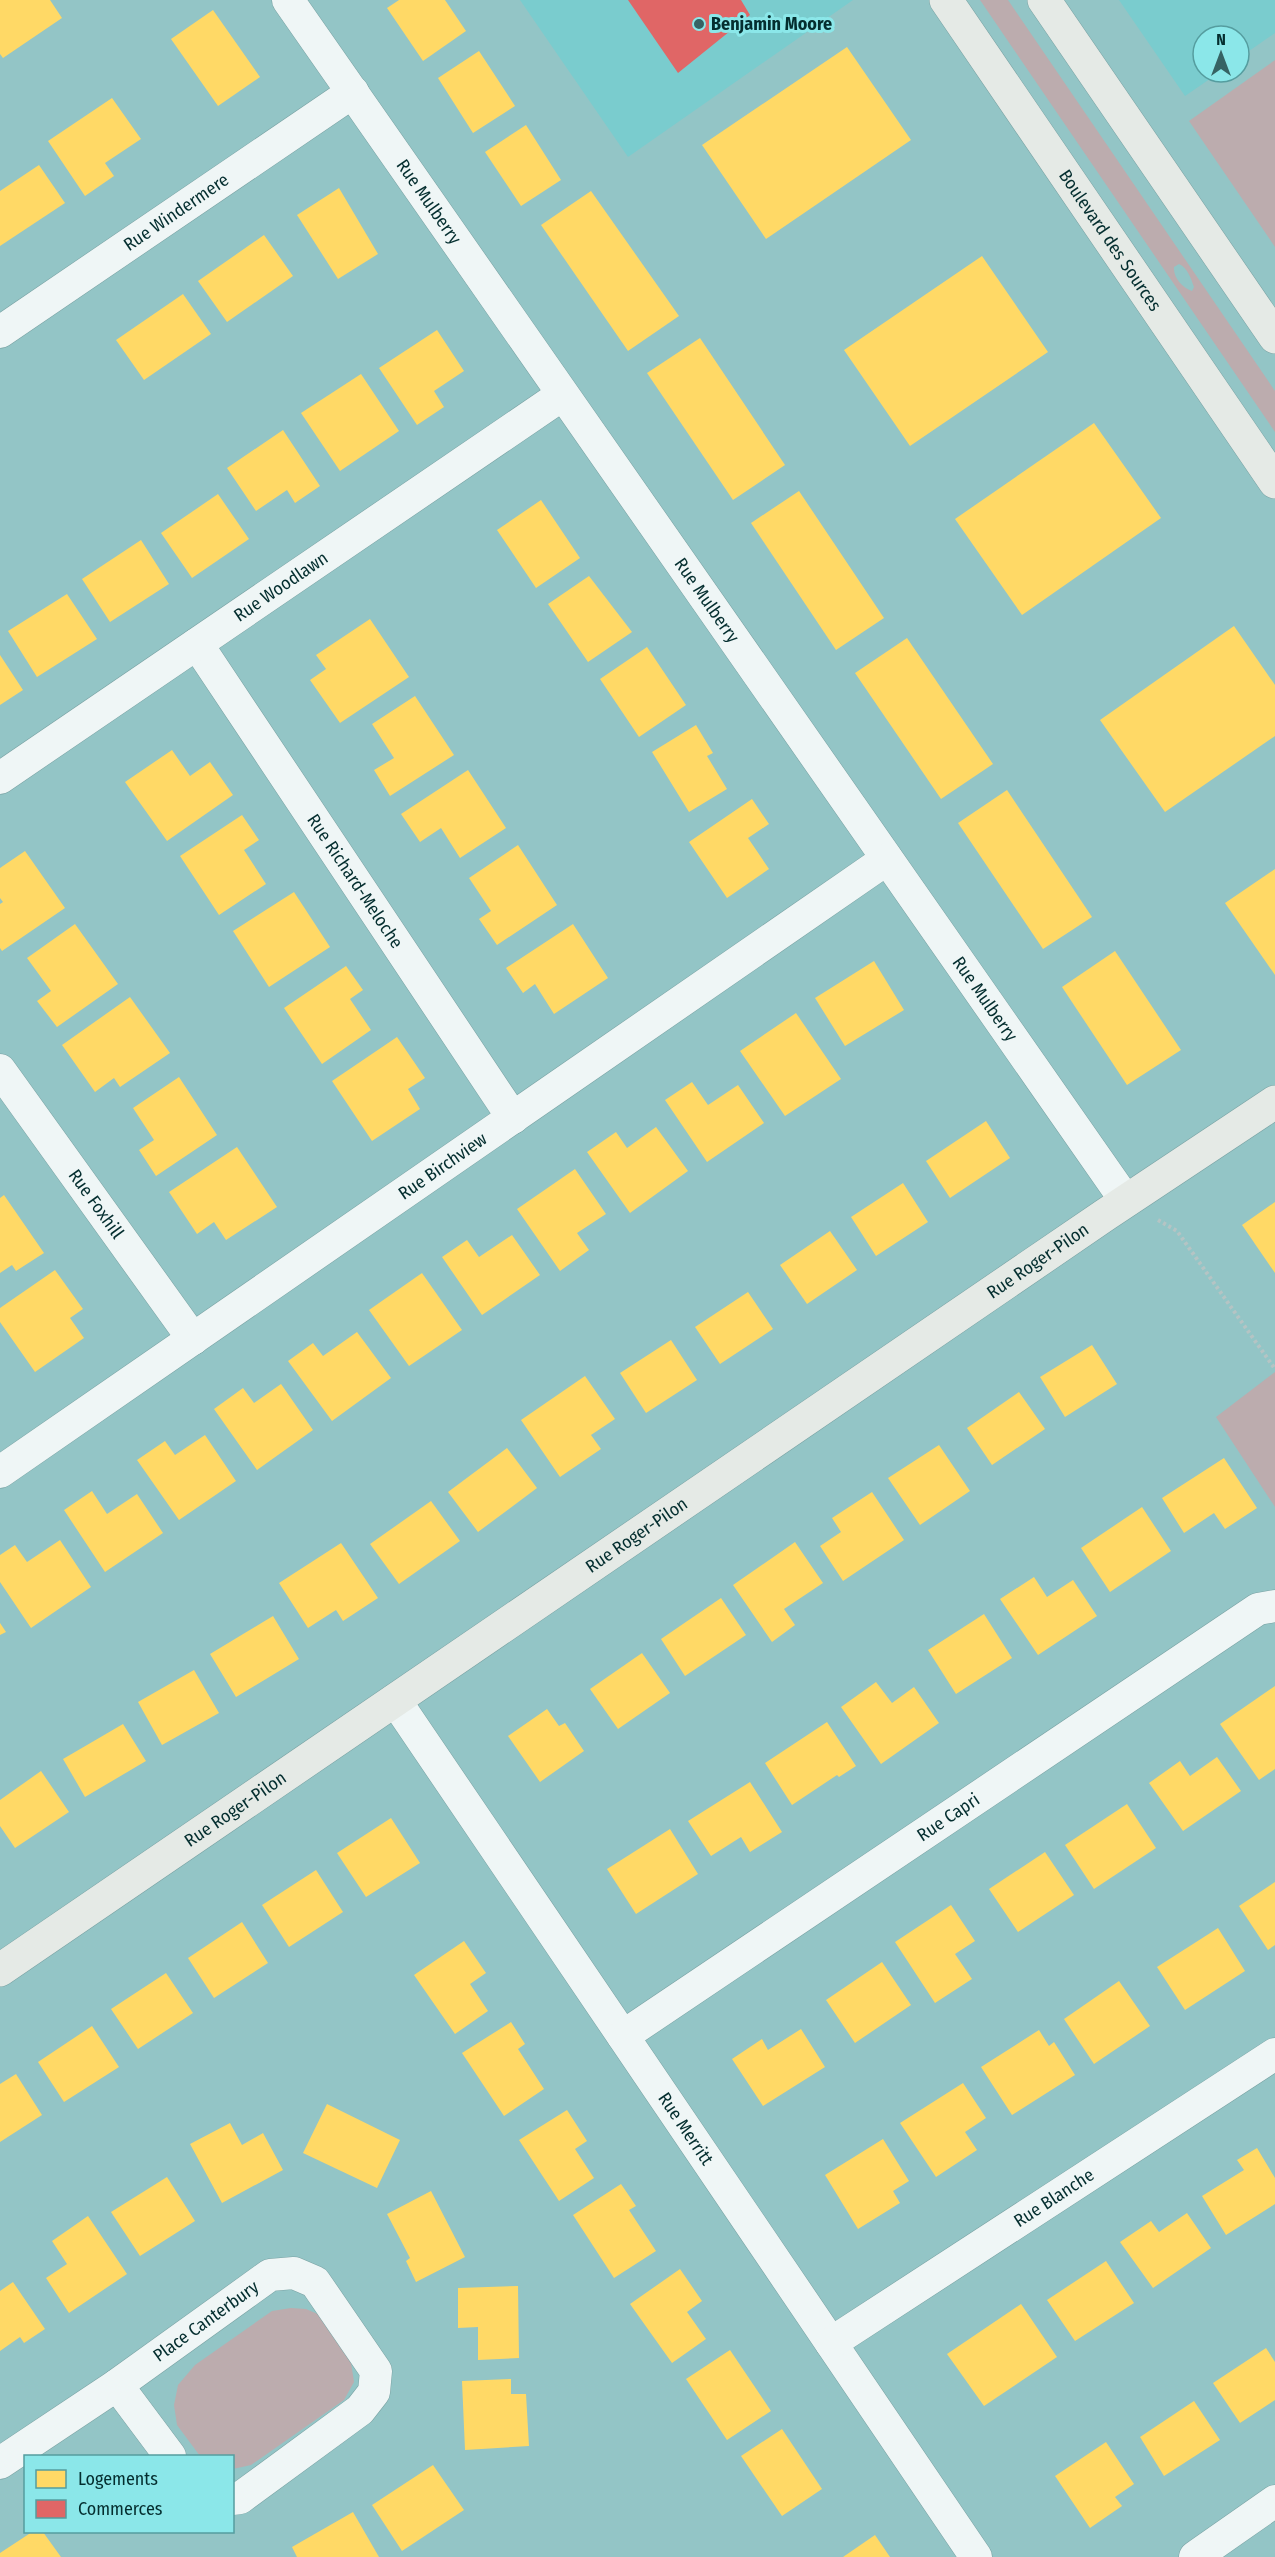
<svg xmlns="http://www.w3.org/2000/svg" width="1275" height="2557" viewBox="0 0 1275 2557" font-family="'Fira Sans Condensed',sans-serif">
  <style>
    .built { fill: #7accce }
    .green { fill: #bcacae; fill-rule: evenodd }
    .homes { fill: #ffd966 }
    .shops { fill: #e06666 }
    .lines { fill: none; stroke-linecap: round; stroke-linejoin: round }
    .street-casing { stroke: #79a2a3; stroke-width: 33 }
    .secondary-casing { stroke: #79a2a3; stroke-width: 34 }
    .path { stroke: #b5c4c4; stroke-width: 4; stroke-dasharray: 3 3; stroke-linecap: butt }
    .street { stroke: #eff6f6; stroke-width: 32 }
    .secondary { stroke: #e5eae6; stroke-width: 33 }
    .poi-dot { fill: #366364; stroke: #8be7e9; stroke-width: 2 }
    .labels { text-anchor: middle; stroke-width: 6; stroke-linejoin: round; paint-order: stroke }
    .poi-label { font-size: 18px; font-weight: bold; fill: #042e2f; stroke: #8be7e9; text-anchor: start }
    .street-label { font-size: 18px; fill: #042e2f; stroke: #8be7e9 }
  </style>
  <rect width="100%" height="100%" fill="#93c5c6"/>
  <g class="built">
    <polygon points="520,0 853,0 628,157"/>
    <polygon points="1119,0 1275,0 1275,33 1239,58 1239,36 1203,36 1203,72 1220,72 1185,96"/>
  </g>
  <g class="green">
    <path d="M980,0H1008L1275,391V432ZM1179,264C1188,268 1191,279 1194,287L1192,291C1182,288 1173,277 1174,267Z"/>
    <polygon points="1275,60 1275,247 1189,121"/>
    <polygon points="1275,1372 1275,1507 1216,1417"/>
    <polygon points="291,2308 306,2309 320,2315 350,2356 354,2382 344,2400 251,2465 233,2469 232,2456 200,2456 177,2425 174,2405 178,2385 195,2365 272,2311"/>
  </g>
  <g class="homes">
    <polygon points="0,0 50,0 62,18 3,58 0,54"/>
    <polygon points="399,0 445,0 466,31 423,61 387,8"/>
    <polygon points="213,10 260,77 218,106 171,39"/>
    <polygon points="847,47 911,140 766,239 702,145"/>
    <polygon points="479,51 515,106 473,133 438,78"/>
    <polygon points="112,98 141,139 105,163 114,176 85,196 48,141"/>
    <polygon points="526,125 561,180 521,206 485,152"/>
    <polygon points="39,165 65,203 0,246 0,191"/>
    <polygon points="339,188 378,254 338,279 297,215"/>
    <polygon points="591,191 679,316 628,351 541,225"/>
    <polygon points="264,235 293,276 227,322 198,281"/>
    <polygon points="982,256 1048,352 910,446 844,350"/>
    <polygon points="183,294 211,334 144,380 116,340"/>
    <polygon points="437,330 464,371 434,391 444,407 417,425 379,368"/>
    <polygon points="700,338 785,465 733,500 647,373"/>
    <polygon points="361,374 399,431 340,471 301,413"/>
    <polygon points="1094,423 1161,518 1022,615 955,519"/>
    <polygon points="283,430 320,486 295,503 287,490 256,511 227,468"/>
    <polygon points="799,491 884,618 836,650 751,523"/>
    <polygon points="218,494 249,539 192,578 161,533"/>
    <polygon points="541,500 580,558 536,588 497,530"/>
    <polygon points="141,540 169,584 110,622 82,579"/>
    <polygon points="589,576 632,632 588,662 548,604"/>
    <polygon points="67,594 97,639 37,677 8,631"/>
    <polygon points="370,619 409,677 340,723 310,680 326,669 316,655"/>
    <polygon points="1234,626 1275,685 1275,736 1165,812 1100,720"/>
    <polygon points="907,638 993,764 941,799 855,673"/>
    <polygon points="647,647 686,705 639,737 600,679"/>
    <polygon points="0,655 23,690 0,705"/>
    <polygon points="415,696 454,755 390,796 374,770 394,758 372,724"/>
    <polygon points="696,725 713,753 707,756 727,789 689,812 652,752"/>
    <polygon points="172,750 190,776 210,762 233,795 167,841 125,782"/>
    <polygon points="468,770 506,828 460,858 441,828 420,842 401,814"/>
    <polygon points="1007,790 1092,917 1043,949 958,823"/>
    <polygon points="752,799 769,824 748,838 769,869 727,898 689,842"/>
    <polygon points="242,815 259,840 244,850 266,884 219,915 180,856"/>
    <polygon points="518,845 557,905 497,945 479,919 491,911 469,878"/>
    <polygon points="25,851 65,908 2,951 0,948 0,904 3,902 0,898 0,868"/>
    <polygon points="1275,869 1275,975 1225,903"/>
    <polygon points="294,892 330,947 269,987 233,931"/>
    <polygon points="75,924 118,984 57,1027 37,1001 51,991 27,958"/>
    <polygon points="573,924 608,978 554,1014 535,984 523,993 506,968"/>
    <polygon points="1115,951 1181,1050 1127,1085 1062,987"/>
    <polygon points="874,961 904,1010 845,1046 815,998"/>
    <polygon points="346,966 363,990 350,999 371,1030 322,1064 284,1008"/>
    <polygon points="130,997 170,1053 120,1087 114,1078 95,1092 62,1045"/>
    <polygon points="796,1013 841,1079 785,1116 740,1051"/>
    <polygon points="397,1037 425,1078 408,1089 420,1109 372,1141 332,1081"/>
    <polygon points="179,1077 217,1135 156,1176 139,1150 154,1140 133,1108"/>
    <polygon points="692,1082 708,1105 738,1085 764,1123 707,1162 665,1100"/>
    <polygon points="986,1121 1010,1158 950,1198 926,1161"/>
    <polygon points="656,1127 688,1171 630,1213 587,1152 616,1132 627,1148"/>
    <polygon points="237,1147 277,1207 226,1240 214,1222 197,1234 169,1192"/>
    <polygon points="575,1169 606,1214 577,1233 589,1250 560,1271 517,1209"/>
    <polygon points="903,1183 928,1222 876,1256 851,1217"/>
    <polygon points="4,1195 44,1253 16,1271 12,1265 0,1273 0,1198"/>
    <polygon points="1275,1202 1275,1273 1242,1225"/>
    <polygon points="830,1231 857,1270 807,1304 780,1265"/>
    <polygon points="512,1235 540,1275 482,1315 442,1257 467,1240 479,1257"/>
    <polygon points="55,1270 83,1309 70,1318 84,1338 35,1372 0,1322 0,1308"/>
    <polygon points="422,1273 462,1330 409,1366 369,1310"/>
    <polygon points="748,1292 773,1329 720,1364 695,1327"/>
    <polygon points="357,1332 391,1378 332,1421 288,1361 313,1343 323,1356"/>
    <polygon points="671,1340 697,1380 646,1413 620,1373"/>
    <polygon points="1092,1345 1117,1384 1065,1417 1040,1377"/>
    <polygon points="585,1376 615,1419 591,1435 601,1449 560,1477 521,1420"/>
    <polygon points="281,1384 313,1430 257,1470 214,1409 243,1388 254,1403"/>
    <polygon points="1019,1392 1045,1429 992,1465 967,1428"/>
    <polygon points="205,1435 236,1481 179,1520 137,1460 165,1441 175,1455"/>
    <polygon points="939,1445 970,1491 920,1525 888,1478"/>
    <polygon points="507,1448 537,1488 478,1532 448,1492"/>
    <polygon points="1224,1458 1257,1508 1225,1529 1214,1513 1184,1533 1162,1498"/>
    <polygon points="92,1491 107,1514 137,1494 163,1533 105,1572 64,1510"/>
    <polygon points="872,1492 904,1540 843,1581 820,1546 841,1532 832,1518"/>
    <polygon points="431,1501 460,1541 399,1584 370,1544"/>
    <polygon points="1142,1507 1171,1551 1110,1592 1081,1548"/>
    <polygon points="60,1540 91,1587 31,1628 0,1582 0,1555 15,1545 27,1562"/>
    <polygon points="795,1542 823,1583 784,1609 795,1625 772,1642 733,1585"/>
    <polygon points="341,1543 378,1598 343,1621 336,1610 308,1628 279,1583"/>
    <polygon points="1034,1577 1047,1597 1073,1580 1097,1616 1038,1655 1000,1599"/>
    <polygon points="721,1598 746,1635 685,1676 661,1639"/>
    <polygon points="984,1614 1012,1658 956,1694 928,1650"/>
    <polygon points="273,1616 299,1659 236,1697 210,1654"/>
    <polygon points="0,1623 6,1632 0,1635"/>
    <polygon points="642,1653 670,1693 618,1729 590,1689"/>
    <polygon points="194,1670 219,1713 162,1745 138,1702"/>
    <polygon points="876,1682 892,1703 914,1687 939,1723 881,1764 841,1707"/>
    <polygon points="1275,1686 1275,1769 1259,1780 1220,1724"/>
    <polygon points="547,1709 559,1726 565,1723 584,1751 540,1782 508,1736"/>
    <polygon points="827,1722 856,1766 839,1777 837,1775 792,1805 765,1763"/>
    <polygon points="123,1724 146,1761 85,1797 63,1759"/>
    <polygon points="1217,1757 1241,1791 1183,1831 1149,1783 1180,1761 1190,1776"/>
    <polygon points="41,1771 69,1812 15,1848 0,1826 0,1800"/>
    <polygon points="750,1782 782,1832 750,1852 741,1837 711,1856 688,1821"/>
    <polygon points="1127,1804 1156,1848 1094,1889 1065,1845"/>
    <polygon points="391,1818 420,1863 366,1897 337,1853"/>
    <polygon points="670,1829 698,1874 636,1914 607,1869"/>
    <polygon points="1045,1852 1074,1895 1018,1932 989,1889"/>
    <polygon points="316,1870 343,1912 289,1947 262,1905"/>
    <polygon points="1275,1882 1275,1945 1268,1950 1239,1906"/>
    <polygon points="951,1905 975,1941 955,1954 972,1979 935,2003 895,1942"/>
    <polygon points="242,1922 268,1963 214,1998 188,1958"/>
    <polygon points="1218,1928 1245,1971 1185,2010 1157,1967"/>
    <polygon points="464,1941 486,1973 470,1984 488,2011 455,2034 414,1975"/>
    <polygon points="882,1962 911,2005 855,2043 826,2000"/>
    <polygon points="166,1973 193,2013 138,2049 111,2009"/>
    <polygon points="1119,1981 1150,2026 1094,2064 1064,2019"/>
    <polygon points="511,2022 525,2044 518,2049 544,2089 504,2116 462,2053"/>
    <polygon points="92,2026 119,2067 64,2102 38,2062"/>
    <polygon points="801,2029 825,2067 763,2106 732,2059 762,2039 768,2050"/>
    <polygon points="1039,2030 1049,2046 1054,2042 1075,2075 1012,2115 981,2067"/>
    <polygon points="16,2074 42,2115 0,2142 0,2084"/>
    <polygon points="963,2083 986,2118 965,2132 977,2150 936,2177 900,2123"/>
    <polygon points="327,2104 400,2140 377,2188 303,2153"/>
    <polygon points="567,2110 587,2141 575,2149 594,2178 559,2201 519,2140"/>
    <polygon points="230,2123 242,2145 263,2133 283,2170 222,2203 190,2144"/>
    <polygon points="883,2139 909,2181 893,2191 900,2203 858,2229 825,2175"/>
    <polygon points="1257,2148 1275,2178 1275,2204 1226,2235 1202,2196 1244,2170 1237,2160"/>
    <polygon points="167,2177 195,2221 140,2256 111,2212"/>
    <polygon points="621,2184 636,2206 629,2210 656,2251 614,2278 573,2215"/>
    <polygon points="431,2191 465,2257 416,2282 406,2261 410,2258 387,2214"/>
    <polygon points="1187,2213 1211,2248 1153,2288 1120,2242 1151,2221 1159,2232"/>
    <polygon points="88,2216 127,2274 69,2313 46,2278 67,2264 52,2241"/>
    <polygon points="1106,2261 1134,2303 1075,2341 1047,2300"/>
    <polygon points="680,2269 702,2301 687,2312 706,2339 672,2363 630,2304"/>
    <polygon points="13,2282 45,2329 24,2343 20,2337 0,2351 0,2291"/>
    <polygon points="518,2286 519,2358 478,2360 478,2327 458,2328 458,2288"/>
    <polygon points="1021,2304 1057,2357 984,2406 947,2354"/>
    <polygon points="1266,2348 1275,2362 1275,2400 1240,2423 1213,2383"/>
    <polygon points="730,2350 771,2411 727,2440 686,2379"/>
    <polygon points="511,2379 511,2394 526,2394 529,2446 465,2450 462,2381"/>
    <polygon points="1194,2401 1220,2440 1164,2476 1140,2437"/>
    <polygon points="782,2429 822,2489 782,2516 741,2456"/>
    <polygon points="1106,2442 1134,2484 1115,2497 1122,2506 1090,2528 1055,2476"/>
    <polygon points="433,2465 464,2510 402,2551 372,2505"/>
    <polygon points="353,2512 379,2557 297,2557 292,2547"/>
    <polygon points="32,2532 43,2532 61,2557 0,2557 0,2553"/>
    <polygon points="875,2535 890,2557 843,2557"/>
  </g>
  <polygon class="shops" points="628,0 741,0 750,15 678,73"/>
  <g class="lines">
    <g class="street-casing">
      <g id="street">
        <path id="s1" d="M288,0L1126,1201"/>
        <path id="s2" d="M0,332L353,92"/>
        <path id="s3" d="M197,644L513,1118"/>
        <path id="s4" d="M0,778L562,395"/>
        <path id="s5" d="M0,1070L193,1339"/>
        <path id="s6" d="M0,1472L887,859"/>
        <path id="s7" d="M395,1700L976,2557"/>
        <path id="s8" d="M623,2036L1258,1609L1275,1606"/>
        <path id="s9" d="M831,2343L1275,2054"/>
        <polyline points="117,2385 170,2456"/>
        <path id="s10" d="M0,2463L117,2385L270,2275L294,2273L315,2282L376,2371L374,2392L360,2410L240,2498L232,2499"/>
        <polyline points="1195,2557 1275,2501"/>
      </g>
    </g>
    <g class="secondary-casing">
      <g id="secondary">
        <path id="s11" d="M946,0L1275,482"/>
        <polyline points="1044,0 1275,337"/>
        <path id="s12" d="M0,1970L1105,1215L1275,1102"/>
      </g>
    </g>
    <polyline class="path" points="1158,1220 1177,1231 1275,1369"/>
    <use href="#street" class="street"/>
    <use href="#secondary" class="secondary"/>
  </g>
  <circle class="poi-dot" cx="699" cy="24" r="6"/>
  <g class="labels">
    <g class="poi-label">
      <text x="711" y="30">Benjamin Moore</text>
    </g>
    <g class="street-label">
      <text dy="6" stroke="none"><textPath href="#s1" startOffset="246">Rue Mulberry</textPath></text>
      <text dy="6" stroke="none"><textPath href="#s2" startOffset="213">Rue Windermere</textPath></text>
      <text dy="6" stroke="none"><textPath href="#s11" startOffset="291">Boulevard des Sources</textPath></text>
      <text dy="6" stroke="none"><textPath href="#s4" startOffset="340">Rue Woodlawn</textPath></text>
      <text dy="6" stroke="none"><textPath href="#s1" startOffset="732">Rue Mulberry</textPath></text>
      <text dy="6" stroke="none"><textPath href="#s3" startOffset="285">Rue Richard-Meloche</textPath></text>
      <text dy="6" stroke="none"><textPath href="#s1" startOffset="1218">Rue Mulberry</textPath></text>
      <text dy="6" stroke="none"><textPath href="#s6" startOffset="538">Rue Birchview</textPath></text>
      <text dy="6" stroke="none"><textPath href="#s5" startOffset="165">Rue Foxhill</textPath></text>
      <text dy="6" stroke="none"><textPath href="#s12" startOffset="1257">Rue Roger-Pilon</textPath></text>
      <text dy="6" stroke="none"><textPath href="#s12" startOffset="771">Rue Roger-Pilon</textPath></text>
      <text dy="6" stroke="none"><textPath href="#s12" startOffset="285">Rue Roger-Pilon</textPath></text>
      <text dy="6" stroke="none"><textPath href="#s8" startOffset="392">Rue Capri</textPath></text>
      <text dy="6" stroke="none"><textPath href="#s7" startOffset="518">Rue Merritt</textPath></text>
      <text dy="6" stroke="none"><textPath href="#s9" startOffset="266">Rue Blanche</textPath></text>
      <text dy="6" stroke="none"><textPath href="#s10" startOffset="250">Place Canterbury</textPath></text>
    </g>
  </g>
  <rect x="24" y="2455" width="210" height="78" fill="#8be7e9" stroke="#559d9f" stroke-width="1.5"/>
  <rect x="36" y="2470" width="30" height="18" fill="#ffd966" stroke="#559d9f" stroke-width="1.5"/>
  <text x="78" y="2485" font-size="18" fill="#042e2f">Logements</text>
  <rect x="36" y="2500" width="30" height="18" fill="#e06666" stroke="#559d9f" stroke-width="1.5"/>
  <text x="78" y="2515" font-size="18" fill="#042e2f">Commerces</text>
  <g transform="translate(1221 54)"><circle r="28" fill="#8be7e9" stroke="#559d9f" stroke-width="1.5"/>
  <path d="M0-4.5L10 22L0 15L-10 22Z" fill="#366364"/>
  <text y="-9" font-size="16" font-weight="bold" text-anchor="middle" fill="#042e2f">N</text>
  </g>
</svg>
